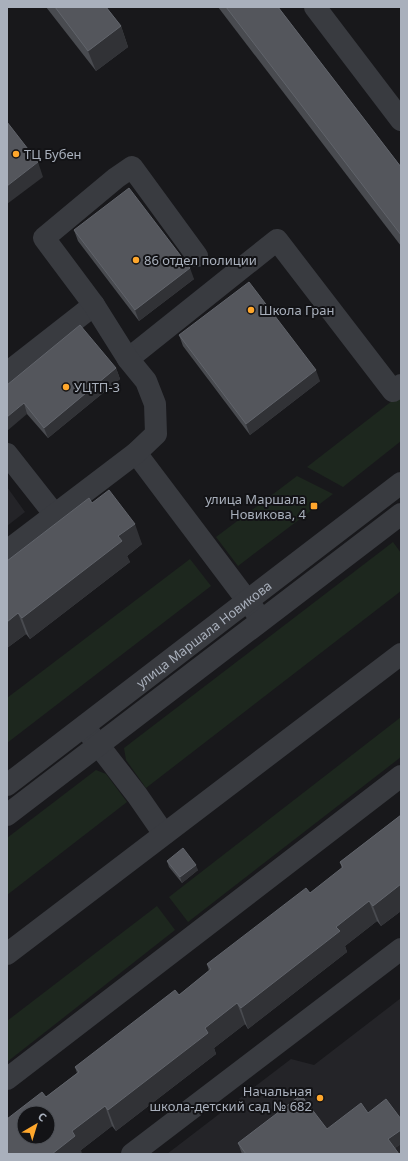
<svg xmlns="http://www.w3.org/2000/svg" width="408" height="1161" viewBox="0 0 408 1161" font-family="'Noto Sans',sans-serif">
  <style>
    .built { fill: #242428 }
    .green { fill: #1d271e }
    .lines { fill: none; stroke-linecap: round; stroke-linejoin: round }
    .minor { stroke: #393b40; stroke-width: 22 }
    .wall { fill: #494b50 }
    .shaded-wall { fill: #313236 }
    .building { fill: #54565c; stroke: #61646b; fill-rule: evenodd }
    .poi-dot { fill: #ffa72c; stroke: #131316; stroke-width: 1.5 }
    .labels { text-anchor: middle; stroke-width: 4; stroke-linejoin: round; paint-order: stroke }
    .poi-label { font-size: 13px; fill: #a9b0bc; stroke: #131316; text-anchor: start }
    .street-label { font-size: 13px; fill: #a9b0bc; stroke: #131316 }
  </style>
  <rect width="100%" height="100%" fill="#18181b"/>
  <g class="built">
    <polygon points="7,487 25,512 7,526"/>
    <polygon points="401,998 401,1154 167,1154 291,1059 314,1065"/>
  </g>
  <g class="green">
    <polygon points="401,394 401,441 343,487 307,467"/>
    <polygon points="297,476 333,494 238,566 216,537"/>
    <polygon points="393,542 401,553 401,591 146,788 126,760 124,748"/>
    <polygon points="190,559 211,586 7,743 7,698"/>
    <polygon points="401,717 401,757 188,922 169,897"/>
    <polygon points="96,770 106,774 127,802 7,895 7,838"/>
    <polygon points="157,906 175,930 7,1062 7,1021"/>
  </g>
  <g class="lines">
    <g class="minor">
      <polyline points="315,7 401,120"/>
      <polyline points="128,359 277,240 393,391 401,385"/>
      <polyline points="7,373 94,305"/>
      <polyline points="136,453 255,611"/>
      <polyline points="7,454 55,515"/>
      <polyline points="7,551 136,453 156,434 155,404 146,381 128,359 94,305 44,238 116,178 132,167 197,256"/>
      <polyline points="89,733 137,795 164,834"/>
      <path id="s1" d="M7,785L401,483"/>
      <polyline points="7,815 401,514"/>
      <polyline points="7,954 401,654"/>
      <polyline points="7,1079 401,776"/>
      <polyline points="132,1154 401,949"/>
    </g>
  </g>
  <g class="wall">
    <polygon points="46,7 106,7 121,26 128,47 96,71"/>
    <polygon points="218,7 278,7 401,167 401,246"/>
    <polygon points="74,230 194,279 139,321 78,241"/>
    <polygon points="179,335 320,381 250,435 183,346"/>
    <polygon points="116,368 120,379 48,438 27,414 7,385"/>
    <polygon points="92,503 142,544 127,556 130,562 30,639 26,634 7,648 7,561"/>
    <polygon points="401,815 401,911 381,926 377,921 345,946 347,952 248,1029 245,1024 214,1048 216,1054 116,1131 112,1126 81,1150 46,1097 77,1073 75,1067 179,995 209,971 207,964 310,893 342,869 340,862"/>
    <polygon points="167,861 198,870 182,883 169,867"/>
    <polygon points="368,1113 401,1119 401,1144 395,1148 399,1154 242,1154 238,1143 327,1129"/>
  </g>
  <g class="shaded-wall">
    <polygon points="121,26 128,47 96,71 88,51"/>
    <polygon points="38,162 43,177 7,204 7,186"/>
    <polygon points="190,268 194,279 139,321 135,310"/>
    <polygon points="116,368 120,379 48,438 44,428"/>
    <polygon points="316,370 320,381 250,435 246,424"/>
    <polygon points="24,403 27,414 7,431 7,417"/>
    <polygon points="135,524 142,544 127,556 130,562 30,639 22,618 118,536"/>
    <polygon points="18,613 26,634 7,648 7,622"/>
    <polygon points="196,865 198,870 182,883 180,877"/>
    <polygon points="401,884 401,911 381,926 373,906"/>
    <polygon points="369,901 377,921 345,946 347,952 248,1029 241,1008 336,927"/>
    <polygon points="237,1003 245,1024 214,1048 216,1054 116,1131 108,1110 205,1028"/>
    <polygon points="105,1106 112,1126 81,1150 82,1154 52,1154 72,1131"/>
    <polygon points="401,1130 401,1144 392,1150 388,1139"/>
  </g>
  <g class="building">
    <polygon points="55,7 106,7 121,26 88,51"/>
    <polygon points="226,7 278,7 401,167 401,235"/>
    <polygon points="7,122 38,162 7,186"/>
    <polygon points="129,188 190,268 135,310 74,230"/>
    <polygon points="249,282 316,370 246,424 179,335"/>
    <polygon points="80,325 116,368 44,428 24,403 7,417 7,385"/>
    <polygon points="109,490 135,524 118,536 122,541 22,618 18,613 7,622 7,561 89,498 92,503"/>
    <path d="M401,815V884L373,906L369,901L336,927L340,931L241,1008L237,1003L205,1028L208,1033L108,1110L105,1106L72,1131L75,1136L52,1154H7V1119L42,1092L46,1097L79,1072L75,1067L175,990L179,995L211,969L207,964L306,888L310,893L343,867L340,862ZM24,1113H48V1137H24Z"/>
    <polygon points="183,848 196,865 180,877 167,861"/>
    <polygon points="301,1095 327,1129 361,1103 368,1113 386,1099 401,1119 401,1130 388,1139 399,1154 246,1154 238,1143"/>
  </g>
  <g class="poi-dot">
    <circle cx="16" cy="154" r="4"/>
    <circle cx="136" cy="260" r="4"/>
    <circle cx="251" cy="310" r="4"/>
    <circle cx="66" cy="387" r="4"/>
    <rect x="310" y="502" width="8" height="8" rx="2"/>
    <circle cx="320" cy="1098" r="4"/>
  </g>
  <g class="labels">
    <g class="poi-label">
      <text x="24" y="159">ТЦ Бубен</text>
      <text x="144" y="265">86 отдел полиции</text>
      <text x="259" y="315">Школа Гран</text>
      <text x="74" y="392">УЦТП-3</text>
      <text x="306" y="504" text-anchor="end">улица Маршала<tspan x="306" dy="15">Новикова, 4</tspan></text>
      <text x="312" y="1096" text-anchor="end">Начальная<tspan x="312" dy="15">школа-детский сад № 682</tspan></text>
    </g>
    <g class="street-label">
      <text dy="5" stroke="none"><textPath href="#s1" startOffset="248">улица Маршала Новикова</textPath></text>
    </g>
  </g>
  <rect width="408" height="1161" fill="none" stroke="#a9b0bc" stroke-width="16"/>
  <g transform="translate(36 1125) rotate(38)"><circle r="19" fill="#131316" stroke="#4f5258"/>
  <path d="M0-3L7 15L0 10L-7 15Z" fill="#ffa72c"/>
  <text y="-6" font-size="11" font-weight="bold" text-anchor="middle" fill="#a9b0bc">С</text>
  </g>
</svg>
